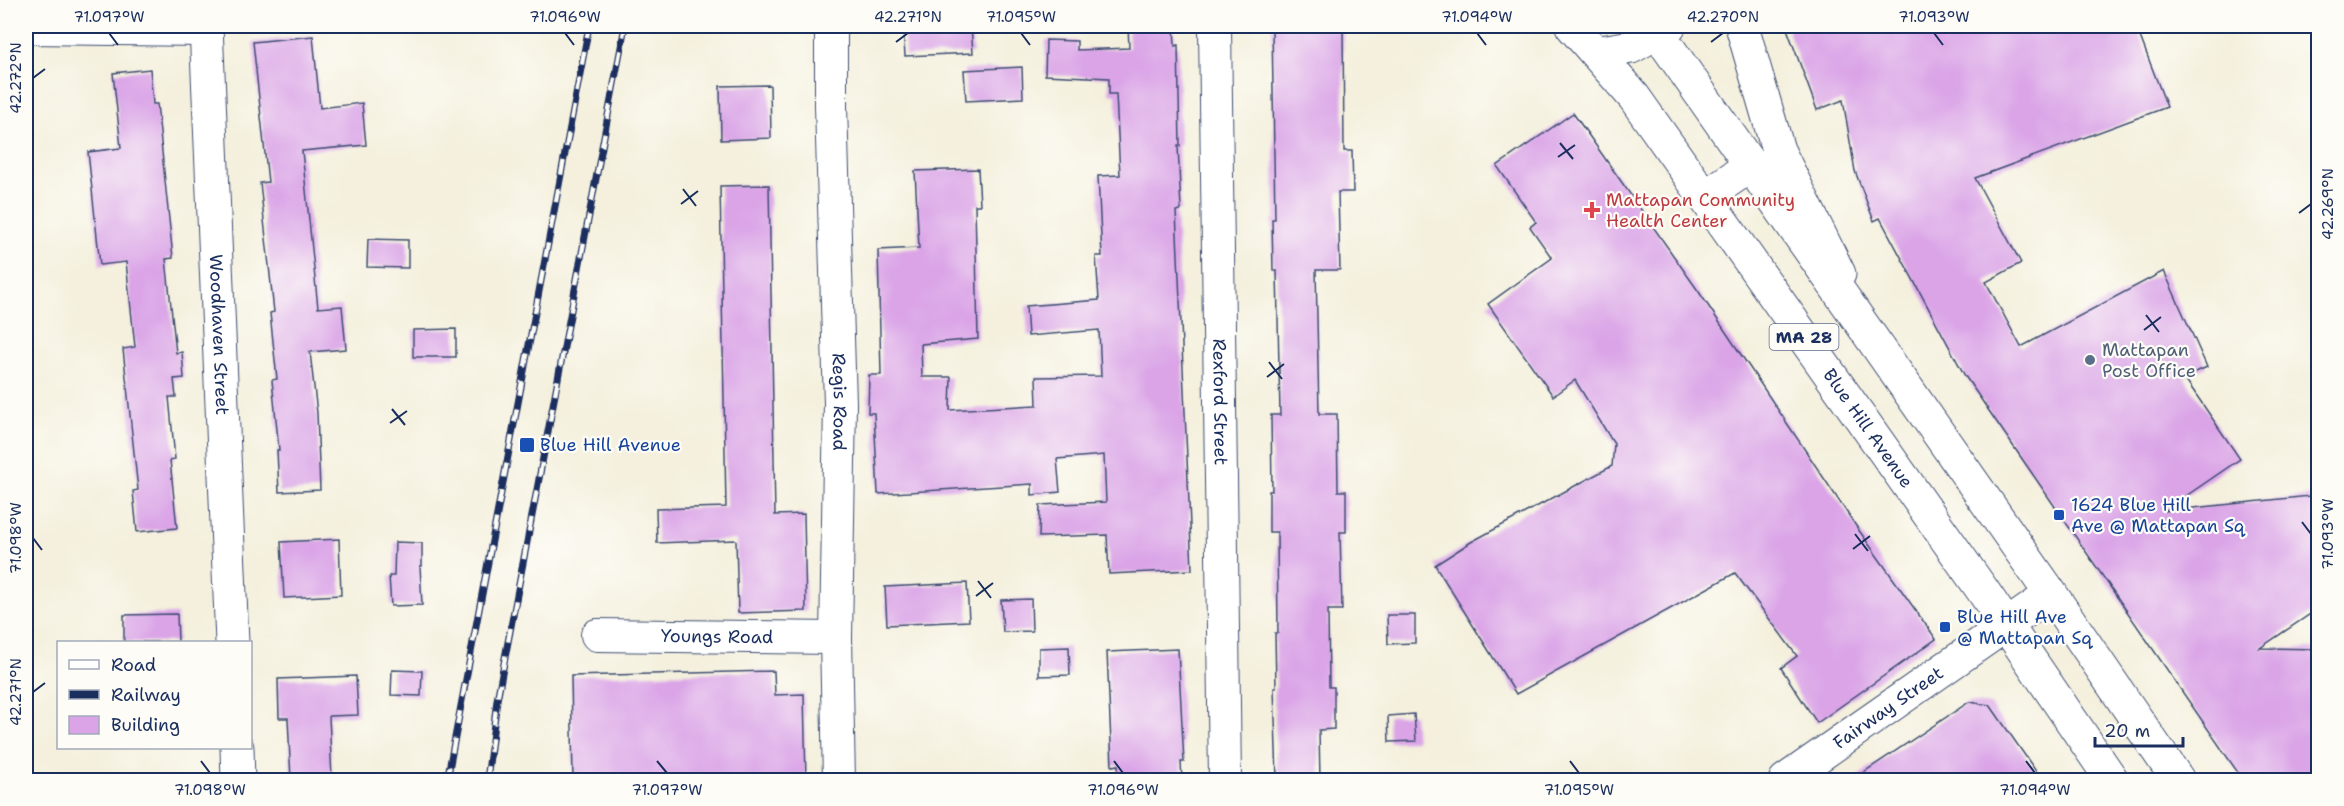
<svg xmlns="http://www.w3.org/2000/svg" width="2344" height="806" viewBox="0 0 2344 806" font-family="'Shantell Sans',sans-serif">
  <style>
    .building { fill: #daa4e7 }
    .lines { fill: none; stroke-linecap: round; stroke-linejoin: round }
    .street-casing { stroke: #3c4c71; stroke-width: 34 }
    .secondary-casing { stroke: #3c4c71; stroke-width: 35 }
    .highway-casing { stroke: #3c4c71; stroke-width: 35 }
    .street { stroke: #fff; stroke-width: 32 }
    .secondary { stroke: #fff; stroke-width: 33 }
    .highway { stroke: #fff; stroke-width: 33 }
    .rail-casing { stroke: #1b2f5e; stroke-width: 7 }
    .rail { stroke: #fdfcf7; stroke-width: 4.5; stroke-dasharray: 14; stroke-linecap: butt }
    .ticks { fill: none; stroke: #1b2f5e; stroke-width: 2 }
    .health-dot { fill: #e0444e; stroke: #fdfcf7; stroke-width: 2 }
    .service-dot { fill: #5c6f8a; stroke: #fdfcf7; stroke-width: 2 }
    .transit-dot { fill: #1a4fb4; stroke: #fdfcf7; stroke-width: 2 }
    .labels { text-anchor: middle; stroke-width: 4.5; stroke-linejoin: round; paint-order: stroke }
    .shield { fill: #fdfcf7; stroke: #5f6c8c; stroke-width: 1.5 }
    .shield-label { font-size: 16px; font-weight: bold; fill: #1b2f5e }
    .health-label { font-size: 18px; fill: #be3a42; stroke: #fdfcf7; text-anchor: start }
    .street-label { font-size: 18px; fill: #1b2f5e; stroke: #fdfcf7 }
    .service-label { font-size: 18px; fill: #4e5e75; stroke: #fdfcf7; text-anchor: start }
    .transit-label { font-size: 18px; fill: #164399; stroke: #fdfcf7; text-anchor: start }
    .neatline { fill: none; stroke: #1b2f5e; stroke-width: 2 }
    .ticks-label { font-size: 15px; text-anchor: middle; fill: #1b2f5e }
  </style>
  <rect width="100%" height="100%" fill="#fdfcf7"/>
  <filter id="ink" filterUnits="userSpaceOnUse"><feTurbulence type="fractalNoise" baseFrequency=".0167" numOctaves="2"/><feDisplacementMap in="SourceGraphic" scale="12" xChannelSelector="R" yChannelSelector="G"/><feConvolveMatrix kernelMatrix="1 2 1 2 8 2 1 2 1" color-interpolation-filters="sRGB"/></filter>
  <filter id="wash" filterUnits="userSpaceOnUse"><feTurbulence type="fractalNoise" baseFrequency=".008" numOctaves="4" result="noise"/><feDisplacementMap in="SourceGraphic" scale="24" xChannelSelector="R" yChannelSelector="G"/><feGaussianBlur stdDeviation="1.35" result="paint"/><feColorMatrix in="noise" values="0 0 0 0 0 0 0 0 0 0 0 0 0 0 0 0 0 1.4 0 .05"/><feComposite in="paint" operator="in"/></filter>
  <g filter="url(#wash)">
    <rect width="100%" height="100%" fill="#f4f0dd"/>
    <g id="blocks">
      <g class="building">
        <polygon points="903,26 971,26 973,53 905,56"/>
        <polygon points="1128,26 1174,26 1175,46 1178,45 1180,146 1178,146 1181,210 1176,211 1192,570 1109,574 1107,535 1039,537 1040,505 1106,502 1104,455 1057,459 1060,492 1032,495 1032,484 878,494 874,413 868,413 869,375 881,375 878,250 919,248 915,171 978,169 980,205 975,205 978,339 921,344 922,377 951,377 950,410 1037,405 1036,377 1101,376 1099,330 1028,336 1026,306 1099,300 1096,256 1102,256 1098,176 1120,175 1116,94 1109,94 1109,78 1045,75 1046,40 1077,41 1077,50 1129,48"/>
        <polygon points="1272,26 1343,26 1344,151 1352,151 1353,192 1338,192 1340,270 1316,270 1319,414 1337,414 1338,491 1346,491 1346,532 1340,532 1342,610 1328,610 1329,687 1334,687 1334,729 1319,730 1320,780 1277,780 1274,688 1276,688 1275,633 1278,633 1277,532 1269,532 1269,491 1272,491 1271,415 1280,415 1277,271 1273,271 1272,219 1275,219"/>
        <polygon points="1786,26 2136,26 2167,107 1975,178 2021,263 1986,282 2021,347 2164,271 2207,367 2184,377 2240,459 2164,511 2319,495 2319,608 2260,648 2319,649 2319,701 2314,745 2319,745 2319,780 2243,780 1965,376 1880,218 1874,221 1855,171 1843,100 1817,110"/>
        <polygon points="313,36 320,108 362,103 366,145 302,151 318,308 342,306 346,349 310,352 317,413 320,490 279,492 277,450 279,450 272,380 277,379 270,313 274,312 260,183 268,182 253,42"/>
        <polygon points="1022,67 1023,98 966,101 964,70"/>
        <polygon points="150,69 153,104 157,104 173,258 166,259 176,353 182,352 184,378 174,379 176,397 169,397 175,459 170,460 177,528 137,532 133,491 138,490 123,349 135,347 126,262 100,265 88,152 121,148 113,73"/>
        <polygon points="770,85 771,138 721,140 720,86"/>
        <polygon points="1573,113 1699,292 1858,529 1936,639 1817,723 1781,668 1797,656 1735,573 1516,694 1435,565 1471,542 1612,466 1614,444 1575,380 1553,396 1488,304 1552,258 1530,227 1536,222 1497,166"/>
        <polygon points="769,185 775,515 804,514 806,611 738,613 736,540 657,543 656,509 726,507 720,186"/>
        <polygon points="368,239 408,240 408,268 367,267"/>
        <polygon points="456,329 456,357 413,357 413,330"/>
        <polygon points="339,539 341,595 284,598 281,542"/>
        <polygon points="395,542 422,543 422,566 420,566 422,605 391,606 389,576 394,576"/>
        <polygon points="967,583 969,621 887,625 885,587"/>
        <polygon points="1031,599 1032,631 1003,632 1001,600"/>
        <polygon points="177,614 178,642 124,642 124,615"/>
        <polygon points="1387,615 1415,615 1415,643 1388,644"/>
        <polygon points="1069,647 1070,675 1039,676 1039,648"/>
        <polygon points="1178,649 1184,762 1181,762 1182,780 1119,780 1118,765 1112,766 1107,652"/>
        <polygon points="392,670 422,671 421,696 391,695"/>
        <polygon points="774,671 775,695 804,694 806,780 573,780 571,676"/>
        <polygon points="356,676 358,715 329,716 332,779 291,780 288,718 279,718 278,679"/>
        <polygon points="1969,702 1990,705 2042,780 1852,780"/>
        <polygon points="1414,714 1416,741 1389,742 1388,716"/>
      </g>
    </g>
  </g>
  <g filter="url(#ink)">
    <use href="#blocks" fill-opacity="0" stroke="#3c4c71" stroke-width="1.5"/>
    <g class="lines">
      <g class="street-casing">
        <g id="street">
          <path id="s1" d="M831,26V106L840,403L836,638L839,780"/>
          <path id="s2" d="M1215,26L1225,780"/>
          <polyline points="26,28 206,30"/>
          <path id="s3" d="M597,635L836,638"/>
          <path id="s4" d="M1785,780L2051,594"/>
        </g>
      </g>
      <g class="secondary-casing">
        <g id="secondary">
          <path id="s5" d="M206,26L232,642"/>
          <polyline points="1742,26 1778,150 1839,274"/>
          <polyline points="1596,53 1631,47 1669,26"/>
          <polyline points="237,748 238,780"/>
        </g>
      </g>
      <g class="highway-casing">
        <g id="highway">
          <path id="s6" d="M1572,26L1634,97L1981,588L2112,780"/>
          <polyline points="1653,26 2051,594 2178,780"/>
          <polyline points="1705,197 1751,165"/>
        </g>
      </g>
      <use href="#street" class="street"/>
      <use href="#secondary" class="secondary"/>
      <use href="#highway" class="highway"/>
      <g class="rail-casing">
        <g id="rail">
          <polyline points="447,780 589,26"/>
          <polyline points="487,780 497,700 625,26"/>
        </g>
      </g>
      <use href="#rail" class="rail"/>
    </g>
  </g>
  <path class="ticks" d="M109,33L118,45M565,33L574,45M1021,33L1030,45M1477,33L1486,45M1934,33L1943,45M896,42L908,33M1711,42L1723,33M33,78L45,69M1560,143L1573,159M1558,157L1575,145M683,189L696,206M681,204L698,191M2299,213L2311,204M2146,315L2159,332M2144,330L2161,317M1269,362L1282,379M1267,377L1284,364M392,409L405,425M390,423L407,411M2302,522L2311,534M1855,534L1868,551M33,538L42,550M1853,549L1870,536M978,581L991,598M976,596L993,583M33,692L45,683M201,761L210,773M657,761L667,773M1114,761L1123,773M1570,761L1579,773M2026,761L2035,773"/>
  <path class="health-dot" d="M1589 201h6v6h6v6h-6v6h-6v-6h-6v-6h6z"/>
  <circle class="service-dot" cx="2090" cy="360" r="6"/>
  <g class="transit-dot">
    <rect x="519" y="437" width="16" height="16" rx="3"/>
    <rect x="2053" y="509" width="12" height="12" rx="3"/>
    <rect x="1939" y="621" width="12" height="12" rx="3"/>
  </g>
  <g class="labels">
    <rect class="shield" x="1769.5" y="324" width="69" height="26" rx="4.5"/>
    <g class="shield-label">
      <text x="1804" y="343">MA 28</text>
    </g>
    <g class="health-label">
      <text x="1606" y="206">Mattapan Community<tspan x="1606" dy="21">Health Center</tspan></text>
    </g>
    <g class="street-label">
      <text dy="6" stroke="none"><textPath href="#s5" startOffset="309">Woodhaven Street</textPath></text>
      <text dy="6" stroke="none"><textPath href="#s1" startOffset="376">Regis Road</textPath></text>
      <text dy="6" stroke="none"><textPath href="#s2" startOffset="376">Rexford Street</textPath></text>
      <text dy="6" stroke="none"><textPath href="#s6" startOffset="500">Blue Hill Avenue</textPath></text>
      <text dy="6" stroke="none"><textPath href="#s3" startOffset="120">Youngs Road</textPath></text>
      <text dy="6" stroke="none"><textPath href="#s4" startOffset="126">Fairway Street</textPath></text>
    </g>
    <g class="service-label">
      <text x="2102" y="356">Mattapan<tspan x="2102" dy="21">Post Office</tspan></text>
    </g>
    <g class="transit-label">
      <text x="540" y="451">Blue Hill Avenue</text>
      <text x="2071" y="511">1624 Blue Hill<tspan x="2071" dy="21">Ave @ Mattapan Sq</tspan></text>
      <text x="1957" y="623">Blue Hill Ave<tspan x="1957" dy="21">@ Mattapan Sq</tspan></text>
    </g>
  </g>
  <rect width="2344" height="806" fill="none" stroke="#fdfcf7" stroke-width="66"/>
  <rect x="57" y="641" width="195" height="108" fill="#fdfcf7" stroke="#a3aaba" stroke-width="1.5"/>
  <rect x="69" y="660" width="30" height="9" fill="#ffffff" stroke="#a3aaba" stroke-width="1.5"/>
  <text x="111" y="671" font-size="18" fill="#1b2f5e">Road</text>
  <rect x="69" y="690" width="30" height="9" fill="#1b2f5e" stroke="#a3aaba" stroke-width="1.5"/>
  <text x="111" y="701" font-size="18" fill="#1b2f5e">Railway</text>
  <rect x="69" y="716" width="30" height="18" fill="#daa4e7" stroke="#a3aaba" stroke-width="1.5"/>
  <text x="111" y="731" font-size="18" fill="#1b2f5e">Building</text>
  <path d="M2095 737v9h88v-9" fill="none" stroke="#1b2f5e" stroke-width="3"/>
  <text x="2104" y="737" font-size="18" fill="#1b2f5e" stroke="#fdfcf7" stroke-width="4.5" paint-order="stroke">20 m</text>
  <rect x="33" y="33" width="2278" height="740" class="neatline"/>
  <g class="ticks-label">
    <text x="109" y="22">71.097°W</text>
    <text x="565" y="22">71.096°W</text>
    <text x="908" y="22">42.271°N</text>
    <text x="1021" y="22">71.095°W</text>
    <text x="1477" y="22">71.094°W</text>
    <text x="1723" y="22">42.270°N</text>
    <text x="1934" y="22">71.093°W</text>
    <text transform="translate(16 78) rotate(-90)" y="5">42.272°N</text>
    <text transform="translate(2328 204) rotate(-90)" y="5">42.269°N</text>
    <text transform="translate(2328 534) rotate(-90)" y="5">71.093°W</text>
    <text transform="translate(16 538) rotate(-90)" y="5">71.098°W</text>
    <text transform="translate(16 692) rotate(-90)" y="5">42.271°N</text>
    <text x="210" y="795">71.098°W</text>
    <text x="667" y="795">71.097°W</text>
    <text x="1123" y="795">71.096°W</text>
    <text x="1579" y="795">71.095°W</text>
    <text x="2035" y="795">71.094°W</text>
  </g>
</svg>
